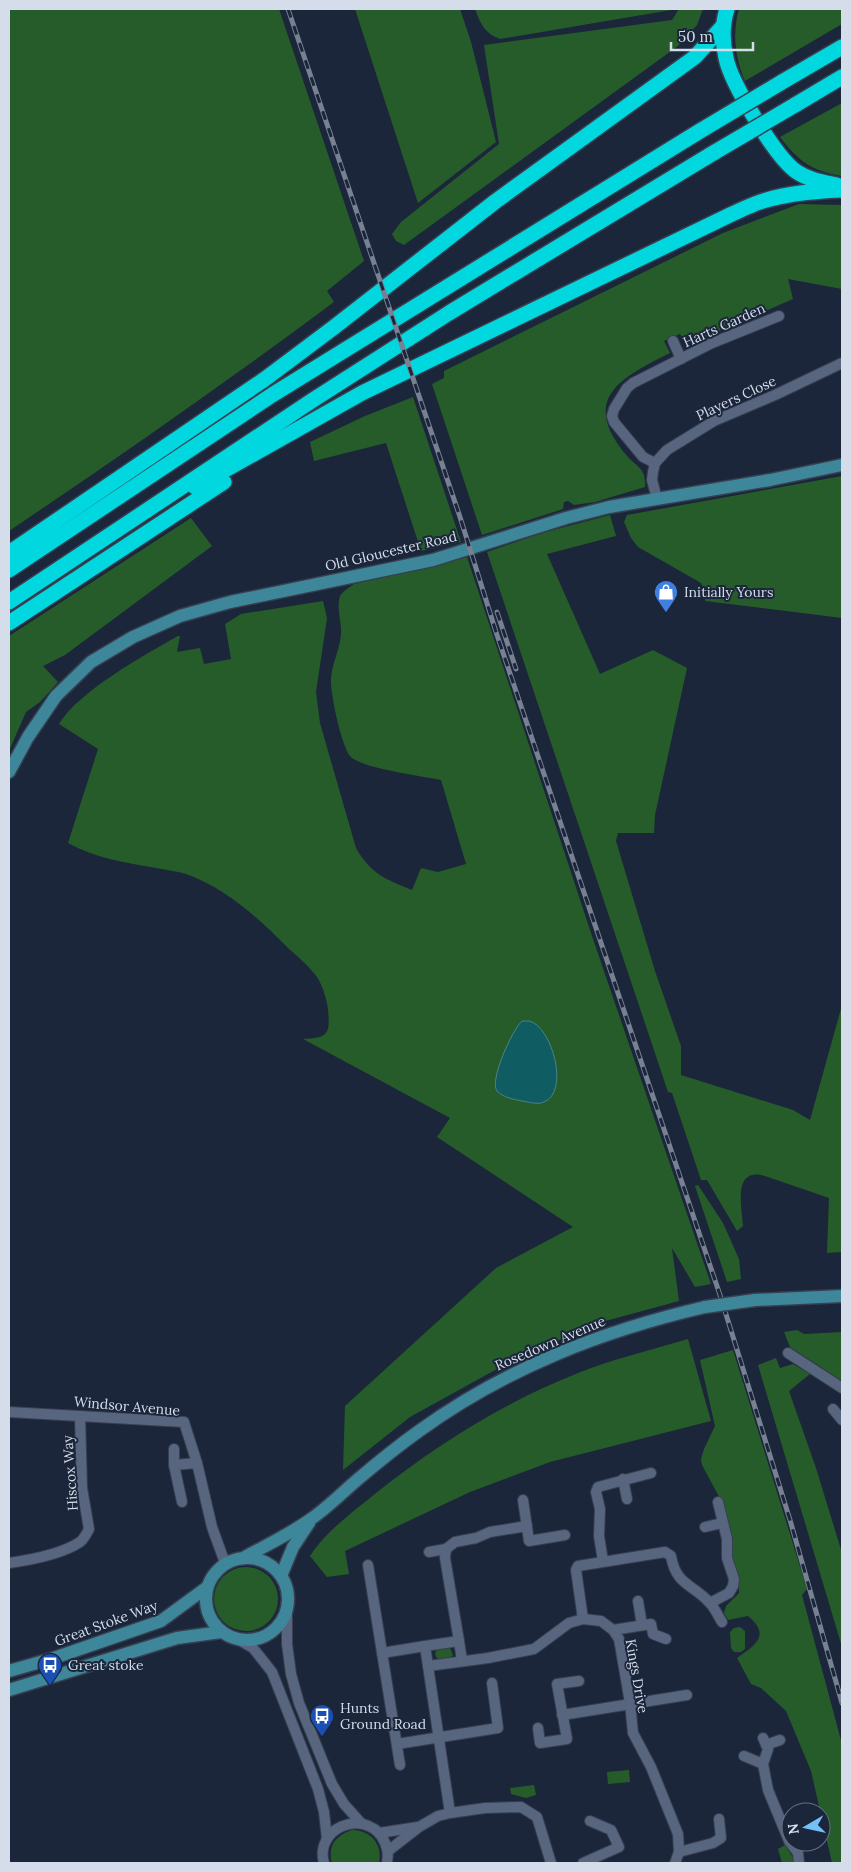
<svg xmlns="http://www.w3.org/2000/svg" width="851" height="1872" viewBox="0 0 851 1872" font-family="Lora,serif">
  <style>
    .green { fill: #265c29 }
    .water { fill: #0f5d62; stroke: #4a838b }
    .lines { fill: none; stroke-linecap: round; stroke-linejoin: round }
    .street-casing { stroke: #374051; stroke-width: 12 }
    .secondary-casing { stroke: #374051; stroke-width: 15 }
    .highway-casing { stroke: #374051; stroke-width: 18 }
    .street { stroke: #58657e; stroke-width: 10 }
    .secondary { stroke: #3e879b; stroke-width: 12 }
    .highway { stroke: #00d7df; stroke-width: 15 }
    .rail-casing { stroke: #778192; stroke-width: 5 }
    .rail { stroke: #1b263b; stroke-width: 3; stroke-dasharray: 9; stroke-linecap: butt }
    .secondary-bridge-casing { stroke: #374051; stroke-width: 15; stroke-linecap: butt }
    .highway-bridge-casing { stroke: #374051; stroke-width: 18; stroke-linecap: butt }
    .secondary-bridge { stroke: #3e879b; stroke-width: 12 }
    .highway-bridge { stroke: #00d7df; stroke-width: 15 }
    .labels { text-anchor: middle; stroke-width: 4; stroke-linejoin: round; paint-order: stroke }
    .street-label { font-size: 14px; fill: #d5ddeb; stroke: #1b263b }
    .poi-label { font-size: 14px; fill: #d5ddeb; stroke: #1b263b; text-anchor: start }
  </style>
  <rect width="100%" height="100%" fill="#1b263b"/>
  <g class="green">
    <path d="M9,9H279L364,261L327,291L334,302C228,381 119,457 9,531Z"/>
    <polygon points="355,9 460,9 471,42 496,142 418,203"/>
    <path d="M475,9H677L500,39C485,34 480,23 475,9Z"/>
    <polygon points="679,9 703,9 697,25 678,46 404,245 396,241 392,234 401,222 499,144 484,45 672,20"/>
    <path d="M739,9H842V24L745,81C735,58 732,33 739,9Z"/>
    <path d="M842,103V176C812,171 799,162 780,137Z"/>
    <path d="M799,204L842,205V289L788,279L793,299L687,345L680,334L664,341L670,353C620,378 579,399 627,456C638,468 646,468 645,487L595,502L574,505L568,501L564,502L563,509L482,535L432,384L444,378V371L723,233Z"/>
    <polygon points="413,397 461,542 421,551 386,443 314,461 310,442 365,416"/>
    <polygon points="842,476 842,618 705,601 705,591 701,583 638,547 631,538 624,522 627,515"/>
    <path d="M610,515L616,536L547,554L600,674L653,650L687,668L655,815L654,833H618L616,841L655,971L681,1046V1075L793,1110L810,1120L842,1005V1252L827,1253L829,1198L765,1176C732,1166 742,1208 743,1226L737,1231L707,1180H701L672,1093L668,1092L487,552L542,533Z"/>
    <polygon points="191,518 212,546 65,655 43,666 58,682 40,702 26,712 9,751 9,636"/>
    <path d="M467,557L592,936L711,1284L695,1287L672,1248L679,1301L598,1323L506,1364L410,1417L343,1470L345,1406L496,1268L573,1227L437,1137L450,1118L303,1039C329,1038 330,1034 328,1009C327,1000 322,984 317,977C309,966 297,956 287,947C258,918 226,888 186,874C176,871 166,870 156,868C126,863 95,858 68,843L98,749L59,724C78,692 144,655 178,636H180L177,652L200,648L204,664L231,659L225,624L241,614L323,601L327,618L316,692L320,723L356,848C371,874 385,879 412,890L421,868L438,872L466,864L441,780C421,776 367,769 352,758C342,751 330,692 331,679C332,663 340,649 341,634C342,622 336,609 340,596C343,591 350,587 354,584Z"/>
    <polygon points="698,1185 723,1223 739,1259 741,1279 727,1282 695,1186"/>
    <polygon points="797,1330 804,1334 842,1332 842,1381 790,1347 784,1332"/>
    <path d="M688,1339L711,1421L550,1462L470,1492L345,1551L349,1574L327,1577L310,1556C326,1531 353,1512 376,1493C437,1444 505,1402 578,1373C613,1359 651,1350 688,1339Z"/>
    <path d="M733,1350L807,1589L802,1595L842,1744V1863H832L811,1771L786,1711L761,1688L751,1684L737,1658C756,1645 771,1635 748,1616L728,1620L724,1613L726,1606L739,1593L738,1578L731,1555L733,1549L728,1519L724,1506L702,1465L701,1459L704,1449L715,1426L700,1360Z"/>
    <polygon points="776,1358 780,1368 793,1364 810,1374 789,1391 816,1468 842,1553 842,1647 758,1365"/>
    <circle cx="246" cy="1599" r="32"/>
    <polygon points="740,1627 745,1631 745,1649 741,1652 734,1652 731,1648 730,1632 734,1628"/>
    <polygon points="450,1648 453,1655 451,1657 439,1660 436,1657 435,1653 437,1650"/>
    <polygon points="629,1770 630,1782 608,1784 607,1772"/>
    <polygon points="534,1785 536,1795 526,1798 511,1794 510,1788"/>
    <path d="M352,1830C371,1830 383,1845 379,1863H332C327,1846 336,1835 352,1830Z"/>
    <polygon points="785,1845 794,1859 794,1863 782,1863 778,1849"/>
  </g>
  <path class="water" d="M522,1021C524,1021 527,1021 529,1021C552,1026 570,1092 544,1102C538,1105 529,1102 522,1101C513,1099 504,1098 497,1091C489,1081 512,1030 522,1021Z"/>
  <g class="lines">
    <g class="street-casing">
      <g id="street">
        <polyline points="673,341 681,359"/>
        <polyline points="655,463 643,457 614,422 612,416 614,409 627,388 633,383 712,343 779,316"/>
        <polyline points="657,499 652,480 653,472 655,463 667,450 714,421 775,395 842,363"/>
        <polyline points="788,1353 842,1388"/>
        <polyline points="833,1409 842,1420"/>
        <polyline points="9,1412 184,1422 197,1463 212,1527 225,1563"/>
        <polyline points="174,1449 174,1465"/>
        <polyline points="623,1479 627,1499"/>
        <polyline points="523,1500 529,1541 565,1535"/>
        <polyline points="182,1502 174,1465 197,1463"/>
        <polyline points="705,1527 722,1523"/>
        <polyline points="429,1552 446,1549"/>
        <polyline points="603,1561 599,1536 600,1509 596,1492 598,1487 651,1473"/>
        <path d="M9,1563C30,1560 62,1554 80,1542C84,1539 87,1533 89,1529L82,1488L80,1416"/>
        <polyline points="368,1565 400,1765"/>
        <polyline points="638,1601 642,1625"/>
        <polyline points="710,1603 729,1593 733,1586 734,1579 727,1558 727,1539 718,1502"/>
        <polyline points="287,1609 287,1644 291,1674 299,1703 332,1784 344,1804 361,1823"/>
        <path d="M583,1619L576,1570L578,1566L665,1552L671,1556C676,1585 691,1583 709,1602C715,1608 718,1616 722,1622"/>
        <polyline points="613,1630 651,1624 653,1634 666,1639"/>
        <polyline points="239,1640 253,1648 272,1672 318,1789 324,1812 327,1839"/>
        <polyline points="459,1641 445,1558 446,1549 455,1542 476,1538 490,1532 527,1526"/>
        <polyline points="382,1653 425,1646"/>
        <polyline points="428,1666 488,1658 534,1649 569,1623 583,1619 601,1621 613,1630 619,1639 630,1703 633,1733 651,1767 678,1834 679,1852 675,1863"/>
        <polyline points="562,1715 687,1695"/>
        <polyline points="538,1728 540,1743 567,1739 557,1684 579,1681"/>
        <polyline points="763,1738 768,1749 763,1764 768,1790 789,1841 798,1853 799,1863"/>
        <polyline points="397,1744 498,1728 492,1683"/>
        <polyline points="766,1745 780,1740"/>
        <polyline points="744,1756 763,1764"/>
        <polyline points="450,1813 425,1646 459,1641 462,1661"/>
        <polyline points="379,1833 418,1827"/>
        <polyline points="388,1851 419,1827 438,1816 450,1813 485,1808 521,1807 537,1817 551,1863"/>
        <polyline points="679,1852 713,1843 721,1838 719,1819"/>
        <path d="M324,1863C314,1829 362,1808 382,1837C387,1845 389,1854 387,1863"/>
        <polyline points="583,1863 619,1847 611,1830 590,1821"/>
      </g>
    </g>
    <g class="secondary-casing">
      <g id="secondary">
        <polyline points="9,772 28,737 56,696 91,662 133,637 180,616 230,602 433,560 566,518 609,507 770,480 842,465"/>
        <polyline points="755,1300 842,1296"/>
        <path d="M245,1557C267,1545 290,1534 311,1519C327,1508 342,1493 357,1480C377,1463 398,1446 419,1431C506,1368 602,1331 705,1307"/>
        <circle cx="247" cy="1599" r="41"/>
        <polyline points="281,1576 293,1547 309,1523"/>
        <polyline points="9,1671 51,1659 161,1621 206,1588"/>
        <polyline points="9,1690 177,1638 221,1632"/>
      </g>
    </g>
    <g class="highway-casing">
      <g id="highway">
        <path d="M727,9C722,25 722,41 726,58C731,83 776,158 797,172C809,180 823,182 837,185"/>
        <polyline points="782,82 842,47"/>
        <polyline points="795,105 842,77"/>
        <path d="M195,487L362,393L732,214C741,210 751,205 760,202C787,193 815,191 842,190"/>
        <polyline points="9,553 265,379 333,328 496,201 695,57 723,26"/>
        <polyline points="9,570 272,395 700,131"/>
        <polyline points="9,602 313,400 449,313 715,152"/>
        <polyline points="9,623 224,482"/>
      </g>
    </g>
    <use href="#street" class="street"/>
    <use href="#secondary" class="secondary"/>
    <use href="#highway" class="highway"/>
    <g class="rail-casing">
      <g id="rail">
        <polyline points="288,9 460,517 496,632 720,1295 790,1520 842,1703"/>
        <polyline points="497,612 516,669"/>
      </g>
    </g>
    <use href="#rail" class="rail"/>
    <g class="secondary-bridge-casing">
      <polyline id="secondary-bridge" points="705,1307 755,1300"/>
    </g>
    <g class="highway-bridge-casing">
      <g id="highway-bridge">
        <polyline points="700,131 782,82"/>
        <polyline points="715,152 795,105"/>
      </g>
    </g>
    <use href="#secondary-bridge" class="secondary-bridge"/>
    <use href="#highway-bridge" class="highway-bridge"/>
  </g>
  <defs>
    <g id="shop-pin" transform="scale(1.25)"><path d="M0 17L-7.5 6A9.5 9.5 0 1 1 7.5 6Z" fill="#3f7fe0" stroke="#1b263b"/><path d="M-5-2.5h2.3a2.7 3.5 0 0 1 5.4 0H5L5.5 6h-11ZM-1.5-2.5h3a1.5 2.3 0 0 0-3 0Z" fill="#fff"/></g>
    <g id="bus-pin" transform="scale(1.25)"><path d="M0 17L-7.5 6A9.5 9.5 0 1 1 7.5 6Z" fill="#1a4fb4" stroke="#1b263b"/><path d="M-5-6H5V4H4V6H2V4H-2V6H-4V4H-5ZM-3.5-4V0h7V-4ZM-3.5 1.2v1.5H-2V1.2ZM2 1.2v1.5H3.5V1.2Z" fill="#fff"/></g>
  </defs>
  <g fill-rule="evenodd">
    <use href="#shop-pin" x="666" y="592"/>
    <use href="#bus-pin" x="50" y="1665"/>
    <use href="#bus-pin" x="322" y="1716"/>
  </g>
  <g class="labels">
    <g class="street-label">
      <text transform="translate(724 325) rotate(-24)" y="5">Harts Garden</text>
      <text transform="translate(736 398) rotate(-25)" y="5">Players Close</text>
      <text transform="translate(391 551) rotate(-13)" y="5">Old Gloucester Road</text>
      <text transform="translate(550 1343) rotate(-23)" y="5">Rosedown Avenue</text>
      <text transform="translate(127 1406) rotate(5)" y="5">Windsor Avenue</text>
      <text transform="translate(70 1473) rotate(-94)" y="5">Hiscox Way</text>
      <text transform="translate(106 1623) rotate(-20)" y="5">Great Stoke Way</text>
      <text transform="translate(637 1676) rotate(80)" y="5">Kings Drive</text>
    </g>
    <g class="poi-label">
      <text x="684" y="597">Initially Yours</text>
      <text x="68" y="1670">Great stoke</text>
      <text x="340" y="1713">Hunts<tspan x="340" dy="16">Ground Road</tspan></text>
    </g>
  </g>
  <rect width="851" height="1872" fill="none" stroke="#d5ddeb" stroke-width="20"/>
  <g transform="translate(806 1827) rotate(261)"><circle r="24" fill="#1b263b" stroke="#656f81"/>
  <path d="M0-4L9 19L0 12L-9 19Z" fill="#73c1f6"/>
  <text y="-8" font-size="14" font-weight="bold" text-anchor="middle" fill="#d5ddeb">N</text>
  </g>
  <path d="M671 42v8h82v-8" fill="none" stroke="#d5ddeb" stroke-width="2.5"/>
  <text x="678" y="42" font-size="15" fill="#d5ddeb" stroke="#1b263b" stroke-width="4" paint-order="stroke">50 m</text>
</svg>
